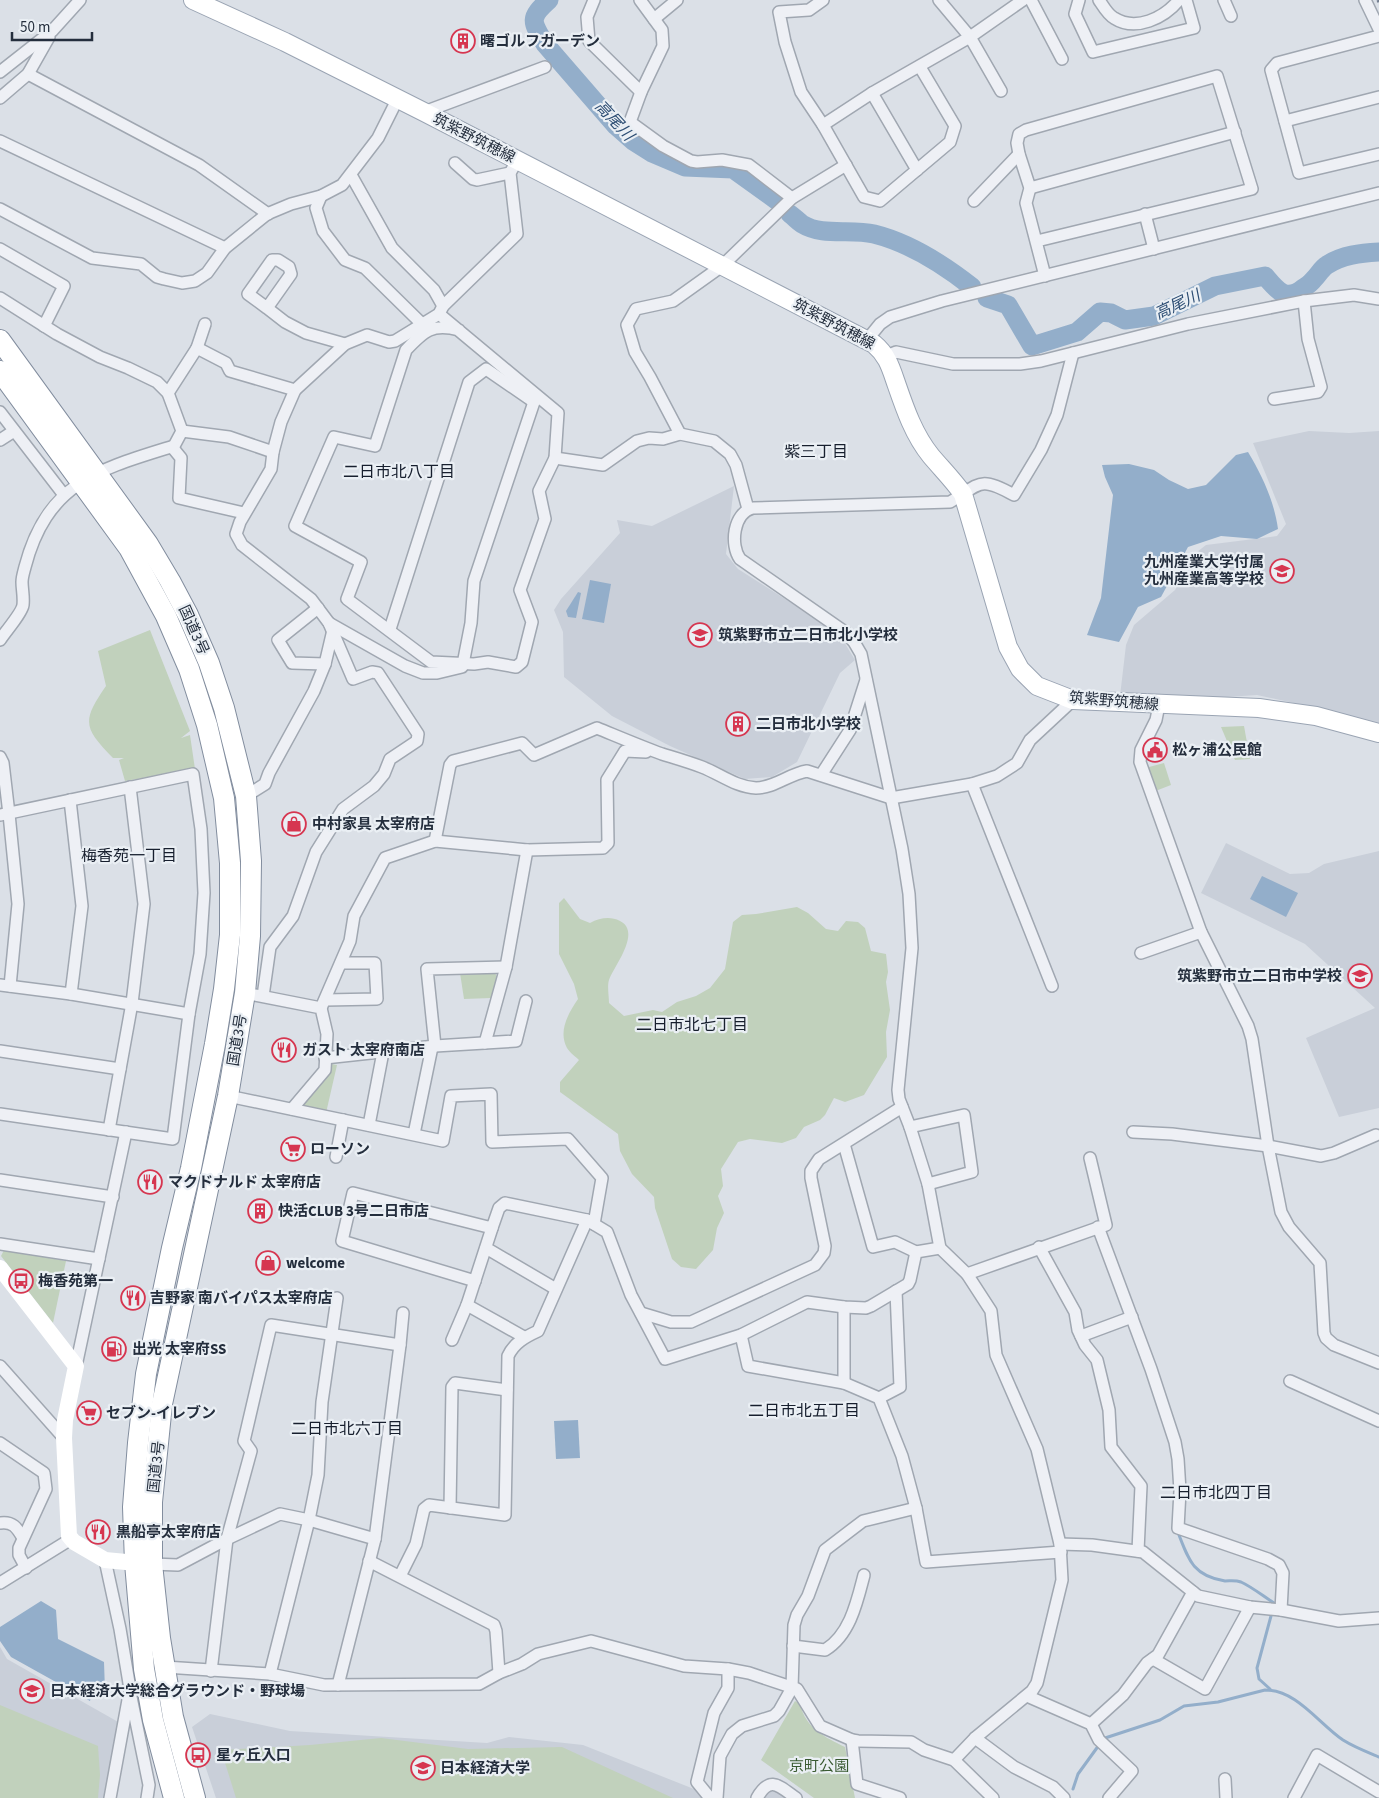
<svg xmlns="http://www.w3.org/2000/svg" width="1379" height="1798" viewBox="0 0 1379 1798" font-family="'Source Sans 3','Noto Sans JP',sans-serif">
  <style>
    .built { fill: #c9cfd9 }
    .green { fill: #c1d1bc }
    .water { fill: #93aeca }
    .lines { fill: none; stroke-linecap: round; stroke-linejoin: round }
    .stream { stroke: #93aeca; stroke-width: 3 }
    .river { stroke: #93aeca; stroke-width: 19 }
    .street-casing { stroke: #a0a7b1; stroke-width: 14 }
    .primary-casing { stroke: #9aa4b3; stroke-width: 20 }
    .highway-casing { stroke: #828d9e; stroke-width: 22 }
    .street { stroke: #eef0f5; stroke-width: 11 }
    .secondary { stroke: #fff; stroke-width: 16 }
    .primary { stroke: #fff; stroke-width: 18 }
    .highway { stroke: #fff; stroke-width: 20 }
    .rail { stroke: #747f91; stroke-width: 3; stroke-dasharray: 2.5 5; stroke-linecap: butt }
    .labels { text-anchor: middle; stroke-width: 4.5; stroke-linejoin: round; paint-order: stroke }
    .poi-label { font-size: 15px; font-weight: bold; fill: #242e3d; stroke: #eaeff4; text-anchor: start }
    .street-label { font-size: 15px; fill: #242e3d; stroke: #eaeff4 }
    .park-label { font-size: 15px; fill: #395a31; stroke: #eaeff4 }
    .water-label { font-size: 16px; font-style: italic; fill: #2c4d73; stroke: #eaeff4 }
    .neighbourhood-label { font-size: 16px; fill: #171f2e; stroke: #eaeff4 }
  </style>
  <rect width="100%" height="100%" fill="#dbe0e7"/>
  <g class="built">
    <polygon points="1309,431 1349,433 1379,431 1379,723 1373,723 1344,714 1257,695 1198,699 1120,696 1126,645 1134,625 1175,590 1197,552 1206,545 1277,536 1286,524 1253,443"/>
    <polygon points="734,486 726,554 738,569 815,618 841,637 855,660 840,673 797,762 772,777 745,779 670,746 612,716 564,677 563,632 554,610 561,599 620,533 617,520 652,526"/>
    <polygon points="1226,843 1290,874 1309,873 1324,864 1379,851 1379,1108 1339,1117 1306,1038 1375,1008 1305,944 1201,893"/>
    <polygon points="0,1647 7,1659 120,1723 106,1798 0,1798"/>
    <polygon points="210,1714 290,1731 487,1743 509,1737 583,1745 699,1791 703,1798 216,1798 192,1727"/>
    <polygon points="771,1791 779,1792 788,1798 763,1798"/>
  </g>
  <g class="green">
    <path d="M150,630L190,731L181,738L190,735L195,769L125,781L119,760L124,758H113C84,728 81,722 106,686L98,651Z"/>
    <polygon points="1244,726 1250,759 1235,760 1221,727"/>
    <polygon points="1164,763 1171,785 1158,790 1153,789 1147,773 1149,767"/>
    <path d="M564,898L580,919L590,923C600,918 610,916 620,921C642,932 614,966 609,980C607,986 609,996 609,1003L624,1016L653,1010L662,1012L677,1002L696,996L710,988L725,969L733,922L742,915L756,914L797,907L808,913L826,929L838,931L846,921L858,922L865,928L871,951L886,954L888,972L886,982L890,1010L886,1032L887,1057L864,1095L845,1102L834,1098L825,1115L820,1120L804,1127L796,1138L782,1143L750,1139L738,1142L721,1169L723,1186L718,1196L724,1213L717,1228L713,1250L696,1269L681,1267L672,1259L655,1208L654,1197L632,1174L620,1151L618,1134L560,1092V1082L579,1060C576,1057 570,1053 567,1048C558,1031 568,1014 578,999L574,984L559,954V903Z"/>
    <polygon points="460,973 495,973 498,979 491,998 464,999"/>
    <polygon points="331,1064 337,1065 326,1113 303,1108 304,1101 324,1080"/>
    <polygon points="4,1250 66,1261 53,1323 1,1256"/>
    <path d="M795,1701L800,1704C806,1729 825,1737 845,1747L855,1798H814L761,1760Z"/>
    <polygon points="0,1705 98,1746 100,1775 98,1798 0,1798"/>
    <polygon points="381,1738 468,1749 562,1747 673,1798 236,1798 221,1750 310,1745"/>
  </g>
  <g class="water">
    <path d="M1248,452C1263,477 1274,501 1278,529L1257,539L1221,536L1188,547L1161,597L1138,607L1119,642L1087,635L1101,598L1113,495L1105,477L1102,465L1129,464L1154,470L1169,480L1188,489L1206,485L1236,455Z"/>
    <polygon points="590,580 611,584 604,623 582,619"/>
    <polygon points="578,592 581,593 576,618 568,617 566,611"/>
    <polygon points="1262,876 1298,893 1286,917 1250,899"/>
    <polygon points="578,1420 580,1458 556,1459 554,1421"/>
    <polygon points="41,1601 56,1610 58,1639 104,1662 105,1691 99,1689 91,1697 90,1701 11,1657 0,1641 0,1627"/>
  </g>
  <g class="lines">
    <g class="stream">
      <path d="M1179,1535C1189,1561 1194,1576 1225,1581C1231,1581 1235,1580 1241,1582C1252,1587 1263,1596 1274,1603"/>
      <polyline points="1270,1689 1259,1679 1257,1668 1271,1616"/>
      <path d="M1102,1739L1160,1720L1184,1706L1218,1702L1265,1690C1297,1690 1318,1723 1343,1740C1354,1747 1367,1752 1379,1757"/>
      <polyline points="1073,1789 1078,1774 1099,1745"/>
    </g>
    <g class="river">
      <path d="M549,0C529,18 531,21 545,44L616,126L633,141L652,153L685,167L733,169L776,200"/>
      <path d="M790,214C794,217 798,221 802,224C823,237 851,228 874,234C910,243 944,265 972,287"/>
      <path d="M987,298L1008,305L1032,346L1077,332L1100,312L1111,313L1125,320L1154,316L1215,286L1265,276C1276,289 1285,302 1302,289C1307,286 1311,283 1314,279C1318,275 1322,268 1327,265C1342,255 1361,253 1379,252"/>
    </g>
    <g class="street-casing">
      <g id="street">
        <polyline points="594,0 587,17 589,41 641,92"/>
        <polyline points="640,0 662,30 663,46 641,92 630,122 663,146 691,161 697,162 722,160 749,165 792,198"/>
        <polyline points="823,0 809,10 779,12 785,42 801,92 823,125 864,197 880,201 950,142 955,126 920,67"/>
        <polyline points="939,0 970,37 1001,91"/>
        <polyline points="1031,0 1062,59"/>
        <polyline points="1079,0 1075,14 1093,52 1194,28 1186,0"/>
        <path d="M1099,0C1103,6 1108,15 1114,18C1136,32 1164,18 1179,0"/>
        <polyline points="1224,0 1231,16"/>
        <polyline points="1365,0 1379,29"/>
        <polyline points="654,19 677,0"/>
        <polyline points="1379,36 1277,63 1271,70 1299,173 1379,154"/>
        <polyline points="0,72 52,31 80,0"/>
        <polyline points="28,74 199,165 268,214"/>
        <polyline points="872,93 917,170"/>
        <polyline points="0,98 28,74 49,37"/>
        <polyline points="424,112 545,67"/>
        <polyline points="1285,121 1379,97"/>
        <polyline points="823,125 872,93 970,37 1023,0"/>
        <polyline points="0,141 225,248"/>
        <polyline points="455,163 473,179 477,180 510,173"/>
        <polyline points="351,175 392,248 434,290 443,306"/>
        <polyline points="1030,188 1235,132"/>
        <polyline points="321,196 316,208 323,231 345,260 365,268 421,323"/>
        <polyline points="974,201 1019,154"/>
        <polyline points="0,209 92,258 141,264 157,277 164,279 182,283 195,281 207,273 225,248 267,214 291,204 321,196 342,185 378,138 397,100"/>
        <polyline points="1145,214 1154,249"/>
        <polyline points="1037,241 1252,189 1217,76 1026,130 1019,134 1017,143 1019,154 1030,188 1026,203 1045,276"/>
        <polyline points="0,249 64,286 44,326"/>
        <path d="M0,298L57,334L100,357L128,368L157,382L168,393L182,431L174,446C100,469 47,482 25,567C24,571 22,577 22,582C22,589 24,597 23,605C22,613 5,632 0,640"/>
        <polyline points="267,308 248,294 272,260 278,260 289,267 291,274 267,308 285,322 306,333 345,344"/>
        <path d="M439,314L558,413L555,458L539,491L545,519L520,590L532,622L522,662L516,667L488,662L474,664L431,662L347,599L361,562L295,526L334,437L375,446L406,350C424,331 432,323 459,330"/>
        <polyline points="867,340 880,324 890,317 942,301 1379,193"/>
        <polyline points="197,348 205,324"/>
        <polyline points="886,356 896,352 953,364 1020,364 1041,361 1188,324 1304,301 1354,295 1379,299"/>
        <polyline points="168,393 197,348 226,363 230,371 295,390"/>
        <polyline points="1274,399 1318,392 1321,387 1308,339 1304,301"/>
        <polyline points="0,412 64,495"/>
        <polyline points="182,431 229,437 273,452"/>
        <polyline points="680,434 650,377 635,352 627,325 636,309 673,301 722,266 792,198 846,165"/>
        <polyline points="0,440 14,431"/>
        <polyline points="172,447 181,458 179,498 244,513"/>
        <polyline points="555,458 603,465 637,441 649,438 663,439 680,434 714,441 730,454 736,465 748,509"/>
        <polyline points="318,608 278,640 292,663 325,664"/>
        <polyline points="329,623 405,666 423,673 437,673 462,667"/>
        <polyline points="390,629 469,382 486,369 534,402"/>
        <polyline points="463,664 471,623 474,581 536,396"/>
        <polyline points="1159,705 1156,720 1141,750 1140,762 1201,932 1248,1026 1252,1039 1268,1146 1281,1212 1289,1227 1320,1263 1324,1333 1326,1338 1334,1345 1379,1363"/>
        <polyline points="0,757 3,763 9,814 18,904 10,986"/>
        <polyline points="821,775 850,730 866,680"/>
        <polyline points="972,784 1052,986"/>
        <polyline points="246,796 265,784 269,773 314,691 325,664 333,630"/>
        <polyline points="70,800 82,906 71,994"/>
        <polyline points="0,815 193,774 201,829 204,893 200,954 189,1014 173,1139 0,1114"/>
        <path d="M435,841L450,765L453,761L522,743L534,755L597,728C619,737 640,746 662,754C675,758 689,762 702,767C720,774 736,787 756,788C774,788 789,774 807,771L891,798L972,784L997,776L1017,763L1030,740L1073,700"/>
        <polyline points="1141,953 1201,932"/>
        <polyline points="0,985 71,994 189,1014"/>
        <polyline points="255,995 321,1008 327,1034 325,1070 292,1109"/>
        <polyline points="263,996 270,947 293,916 316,852 343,809 374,786 384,774 390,759 417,741 418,734 378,673 372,672 353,679 329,623 311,599 242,545 236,534 240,522 271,469 273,452 281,422 295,390 345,344 367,335 389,342 395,341 439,314 443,306 517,234 510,173 517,161"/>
        <polyline points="325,1000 377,999 375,963 341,963"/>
        <polyline points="321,1008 350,941 354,916 385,858 435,841 527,850 603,848 608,843 607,780 625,751 646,752"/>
        <polyline points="485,1043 506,967 527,850"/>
        <polyline points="435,1046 427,969 506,967"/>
        <polyline points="0,1051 120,1069"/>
        <polyline points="325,1058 435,1046 516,1041 526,1001"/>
        <polyline points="228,1096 443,1141 451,1096 491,1094 492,1142 568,1139 602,1178 594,1224"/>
        <polyline points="369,1125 383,1052"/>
        <polyline points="910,1127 964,1115 972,1172 928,1184"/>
        <polyline points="109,1130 132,1003 144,904 130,787"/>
        <polyline points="1133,1132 1172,1134 1268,1146 1321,1156 1334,1153 1376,1135"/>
        <polyline points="414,1134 432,1047"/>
        <polyline points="844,1144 873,1247 895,1242 916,1252"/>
        <polyline points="336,1157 343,1120"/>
        <polyline points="0,1180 113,1197"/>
        <polyline points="1098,1227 1151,1369 1175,1442 1178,1459 1180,1491 1178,1528 1268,1559 1279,1565 1283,1573 1281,1610"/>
        <polyline points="0,1244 99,1259"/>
        <polyline points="1039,1247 1075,1312 1078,1330 1085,1345 1097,1360 1109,1410 1111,1447 1141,1486 1138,1551"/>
        <polyline points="486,1248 556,1289"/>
        <polyline points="967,1274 1106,1225 1090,1158"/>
        <polyline points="475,1281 342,1241 353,1193 492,1228 499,1208 505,1203 587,1220 607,1232 631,1295 665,1359 741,1335 807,1302 844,1307 866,1308 871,1306 908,1284 910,1280 916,1252 940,1248"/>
        <polyline points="467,1305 524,1337"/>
        <polyline points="844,1307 844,1383"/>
        <polyline points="641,1313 671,1322 691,1322 815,1265 824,1253 825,1246 811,1178 811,1171 819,1159 902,1107"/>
        <polyline points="741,1335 748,1366 844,1383 879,1398 902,1456 916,1508 926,1562 1061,1552"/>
        <polyline points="1081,1336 1132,1317"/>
        <polyline points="452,1340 467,1305 492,1228"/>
        <polyline points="400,1345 403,1313"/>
        <polyline points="0,1366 64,1438"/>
        <polyline points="76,1366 126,1132"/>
        <polyline points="1290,1381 1379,1421"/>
        <polyline points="879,1398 900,1387 896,1291"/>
        <polyline points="0,1443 44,1473 46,1489 19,1548 19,1555 26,1568"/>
        <polyline points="450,1508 452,1387 455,1383 507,1390"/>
        <path d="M0,1523C13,1521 17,1528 23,1538"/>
        <polyline points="1060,1544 1092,1545 1143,1552 1198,1596 1250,1607 1281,1610 1339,1621 1379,1618"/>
        <polyline points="105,1560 120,1629 130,1689 110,1798"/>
        <polyline points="369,1561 494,1625 496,1631 499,1673"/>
        <polyline points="152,1564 178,1565 227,1539 280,1514 309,1520 375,1539"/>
        <path d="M400,1576L416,1544L424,1509L429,1505L505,1515L508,1356C514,1343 525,1337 538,1331L587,1220"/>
        <polyline points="0,1583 71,1539"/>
        <path d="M793,1646L825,1650C850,1635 857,1602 864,1575"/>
        <polyline points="1153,1659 1205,1689 1250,1607"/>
        <polyline points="165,1667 270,1674 324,1685 479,1684 499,1673 522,1664 538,1654 591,1641 684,1666 728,1669 749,1673 797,1689 820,1726 852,1740 858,1741 911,1742 924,1750 954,1760 993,1798"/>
        <polyline points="211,1671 227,1539 251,1451 244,1441 271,1325 400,1345 375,1539 338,1685"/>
        <polyline points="270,1674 309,1520 318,1475 322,1402 337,1298"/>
        <polyline points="1027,1696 1091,1724 1099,1740 1132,1771 1109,1798"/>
        <polyline points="131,1697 149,1785 147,1798"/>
        <polyline points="1091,1724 1123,1695 1147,1663 1158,1655 1193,1592"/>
        <polyline points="975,1738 1014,1767 1053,1787 1064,1798"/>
        <polyline points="852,1740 857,1784 900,1798"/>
        <path d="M954,1760L975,1738L1032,1691L1037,1683L1062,1580L1060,1544L1037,1449L996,1355L991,1311L967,1274L940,1248L928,1184L910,1127L899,1099L898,1090L912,948L909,894L902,849L861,654L854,642L845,632L740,559C730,545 733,513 753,508L950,502C980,484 979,475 1014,495L1041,450L1057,415L1073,353"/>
        <polyline points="1225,1779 1226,1798"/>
        <polyline points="710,1798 697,1782 714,1713 728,1688 728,1669"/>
        <polyline points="717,1798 720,1756 732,1734 742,1726 774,1716 779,1711 792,1688 794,1625 797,1615 808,1596 825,1550 863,1521 916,1508"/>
        <path d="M757,1798C770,1775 779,1786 796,1798"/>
        <polyline points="1294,1798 1317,1755 1379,1792"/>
      </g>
    </g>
    <g class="primary-casing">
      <path id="primary" d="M193,0L285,42L424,112L874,344C886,354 890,365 895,380C904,406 913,434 931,456C942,469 953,480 963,494L1008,647L1020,669L1037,686L1073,700L1259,708L1316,716L1379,733"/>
    </g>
    <g class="highway-casing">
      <g id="highway">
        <polyline points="0,340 148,544 170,581 188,615 209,663 224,708 246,796 251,861 250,936 245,993 228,1096 162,1404 152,1502 152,1564 160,1638 173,1717 195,1798"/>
        <polyline points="0,371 129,548 166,616 189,669 207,725 224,798 230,863 230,935 224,989 215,1044 191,1168 172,1248 146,1374 138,1443 133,1507 135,1563 144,1669 153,1720 174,1798"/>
      </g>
    </g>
    <use href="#street" class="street"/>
    <polyline class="secondary" points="0,1268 76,1366 65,1420 64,1438 69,1536 74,1542 105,1560 147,1564"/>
    <use href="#primary" class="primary"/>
    <use href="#highway" class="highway"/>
    <polyline class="rail" points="1378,0 1379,3"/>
  </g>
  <defs>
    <g id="building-ring" transform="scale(1.25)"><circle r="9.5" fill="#eaeff4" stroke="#d63650" stroke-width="1.5"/><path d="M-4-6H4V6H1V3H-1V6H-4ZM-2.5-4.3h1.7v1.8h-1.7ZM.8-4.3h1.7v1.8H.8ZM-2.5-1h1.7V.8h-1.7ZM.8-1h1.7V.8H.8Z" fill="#d63650"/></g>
    <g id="school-ring" transform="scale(1.25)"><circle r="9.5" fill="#eaeff4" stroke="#d63650" stroke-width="1.5"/><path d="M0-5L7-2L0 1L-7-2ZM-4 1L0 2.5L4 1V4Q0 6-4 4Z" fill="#d63650"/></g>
    <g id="civic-ring" transform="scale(1.25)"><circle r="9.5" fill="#eaeff4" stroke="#d63650" stroke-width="1.5"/><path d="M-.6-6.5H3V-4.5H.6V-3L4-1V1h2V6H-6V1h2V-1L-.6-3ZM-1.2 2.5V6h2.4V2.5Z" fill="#d63650"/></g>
    <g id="shop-ring" transform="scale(1.25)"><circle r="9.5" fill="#eaeff4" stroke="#d63650" stroke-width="1.5"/><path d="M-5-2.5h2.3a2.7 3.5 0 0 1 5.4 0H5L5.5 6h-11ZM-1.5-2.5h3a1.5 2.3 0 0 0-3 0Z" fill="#d63650"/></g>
    <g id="restaurant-ring" transform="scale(1.25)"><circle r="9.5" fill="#eaeff4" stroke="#d63650" stroke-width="1.5"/><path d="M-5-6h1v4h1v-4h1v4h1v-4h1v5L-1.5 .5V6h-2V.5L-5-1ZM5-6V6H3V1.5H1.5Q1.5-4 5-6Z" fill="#d63650"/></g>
    <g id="supermarket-ring" transform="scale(1.25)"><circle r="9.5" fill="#eaeff4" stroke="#d63650" stroke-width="1.5"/><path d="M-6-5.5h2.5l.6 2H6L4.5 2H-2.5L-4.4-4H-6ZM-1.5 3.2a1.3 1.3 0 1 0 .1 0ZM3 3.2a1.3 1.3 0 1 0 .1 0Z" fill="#d63650"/></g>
    <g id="bus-ring" transform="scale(1.25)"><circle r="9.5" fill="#eaeff4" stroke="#d63650" stroke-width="1.5"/><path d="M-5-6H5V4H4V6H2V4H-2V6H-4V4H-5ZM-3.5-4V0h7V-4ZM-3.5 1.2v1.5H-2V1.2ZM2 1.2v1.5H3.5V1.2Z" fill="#d63650"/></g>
    <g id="fuel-ring" transform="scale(1.25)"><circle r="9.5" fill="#eaeff4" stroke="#d63650" stroke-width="1.5"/><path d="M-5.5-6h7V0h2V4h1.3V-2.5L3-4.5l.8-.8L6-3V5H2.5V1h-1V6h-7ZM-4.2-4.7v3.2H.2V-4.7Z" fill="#d63650"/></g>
    <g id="university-ring" transform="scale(1.25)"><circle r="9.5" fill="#eaeff4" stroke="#d63650" stroke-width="1.5"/><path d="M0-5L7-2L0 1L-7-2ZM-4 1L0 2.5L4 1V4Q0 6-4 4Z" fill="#d63650"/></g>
  </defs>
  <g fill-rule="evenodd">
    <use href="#building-ring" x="463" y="41"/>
    <use href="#school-ring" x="1282" y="571"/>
    <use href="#school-ring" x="700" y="635"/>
    <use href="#building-ring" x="738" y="724"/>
    <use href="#civic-ring" x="1155" y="750"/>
    <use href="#shop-ring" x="294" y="824"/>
    <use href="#school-ring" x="1360" y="976"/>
    <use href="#restaurant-ring" x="284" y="1050"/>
    <use href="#supermarket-ring" x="293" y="1149"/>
    <use href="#restaurant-ring" x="150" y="1182"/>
    <use href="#building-ring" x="260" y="1211"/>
    <use href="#shop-ring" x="268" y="1263"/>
    <use href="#bus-ring" x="21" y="1281"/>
    <use href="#restaurant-ring" x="133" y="1298"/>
    <use href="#fuel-ring" x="114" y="1349"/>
    <use href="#supermarket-ring" x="89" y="1413"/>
    <use href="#restaurant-ring" x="98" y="1532"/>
    <use href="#university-ring" x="32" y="1691"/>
    <use href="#bus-ring" x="198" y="1755"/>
    <use href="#university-ring" x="423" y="1768"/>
  </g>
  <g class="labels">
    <g class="poi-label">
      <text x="480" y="46">曙ゴルフガーデン</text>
      <text x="1264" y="567" text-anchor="end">九州産業大学付属<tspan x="1264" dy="17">九州産業高等学校</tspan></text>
      <text x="718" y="640">筑紫野市立二日市北小学校</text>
      <text x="756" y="729">二日市北小学校</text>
      <text x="1172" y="755">松ヶ浦公民館</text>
      <text x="312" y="829">中村家具 太宰府店</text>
      <text x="1342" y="981" text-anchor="end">筑紫野市立二日市中学校</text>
      <text x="302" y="1055">ガスト 太宰府南店</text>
      <text x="310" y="1154">ローソン</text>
      <text x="168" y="1187">マクドナルド 太宰府店</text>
      <text x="278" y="1216">快活CLUB 3号二日市店</text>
      <text x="286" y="1268">welcome</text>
      <text x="38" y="1286">梅香苑第一</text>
      <text x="150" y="1303">吉野家 南バイパス太宰府店</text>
      <text x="132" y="1354">出光 太宰府SS</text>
      <text x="106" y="1418">セブン-イレブン</text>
      <text x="116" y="1537">黒船亭太宰府店</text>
      <text x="50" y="1696">日本経済大学総合グラウンド・野球場</text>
      <text x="216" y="1760">星ヶ丘入口</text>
      <text x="440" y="1773">日本経済大学</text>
    </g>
    <g class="street-label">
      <text transform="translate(474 138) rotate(27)" y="5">筑紫野筑穂線</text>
      <text transform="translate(834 324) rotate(28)" y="5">筑紫野筑穂線</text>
      <text transform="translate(194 630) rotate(66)" y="5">国道3号</text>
      <text transform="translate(1114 701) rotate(5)" y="5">筑紫野筑穂線</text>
      <text transform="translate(237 1040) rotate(-81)" y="5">国道3号</text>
      <text transform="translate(156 1467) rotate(-84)" y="5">国道3号</text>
    </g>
    <g class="park-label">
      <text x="819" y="1771">京町公園</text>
    </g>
    <g class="water-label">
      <text transform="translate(615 120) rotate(47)" y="6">高尾川</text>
      <text transform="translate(1177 304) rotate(-25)" y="6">高尾川</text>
    </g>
    <g class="neighbourhood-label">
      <text x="816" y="457">紫三丁目</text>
      <text x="399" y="477">二日市北八丁目</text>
      <text x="129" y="861">梅香苑一丁目</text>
      <text x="692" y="1030">二日市北七丁目</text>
      <text x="804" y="1416">二日市北五丁目</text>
      <text x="347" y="1434">二日市北六丁目</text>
      <text x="1216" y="1498">二日市北四丁目</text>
    </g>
  </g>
  <path d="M12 32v8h80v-8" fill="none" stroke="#242e3d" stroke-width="2.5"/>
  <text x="20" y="32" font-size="15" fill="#242e3d" stroke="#eaeff4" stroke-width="4" paint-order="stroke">50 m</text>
</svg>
